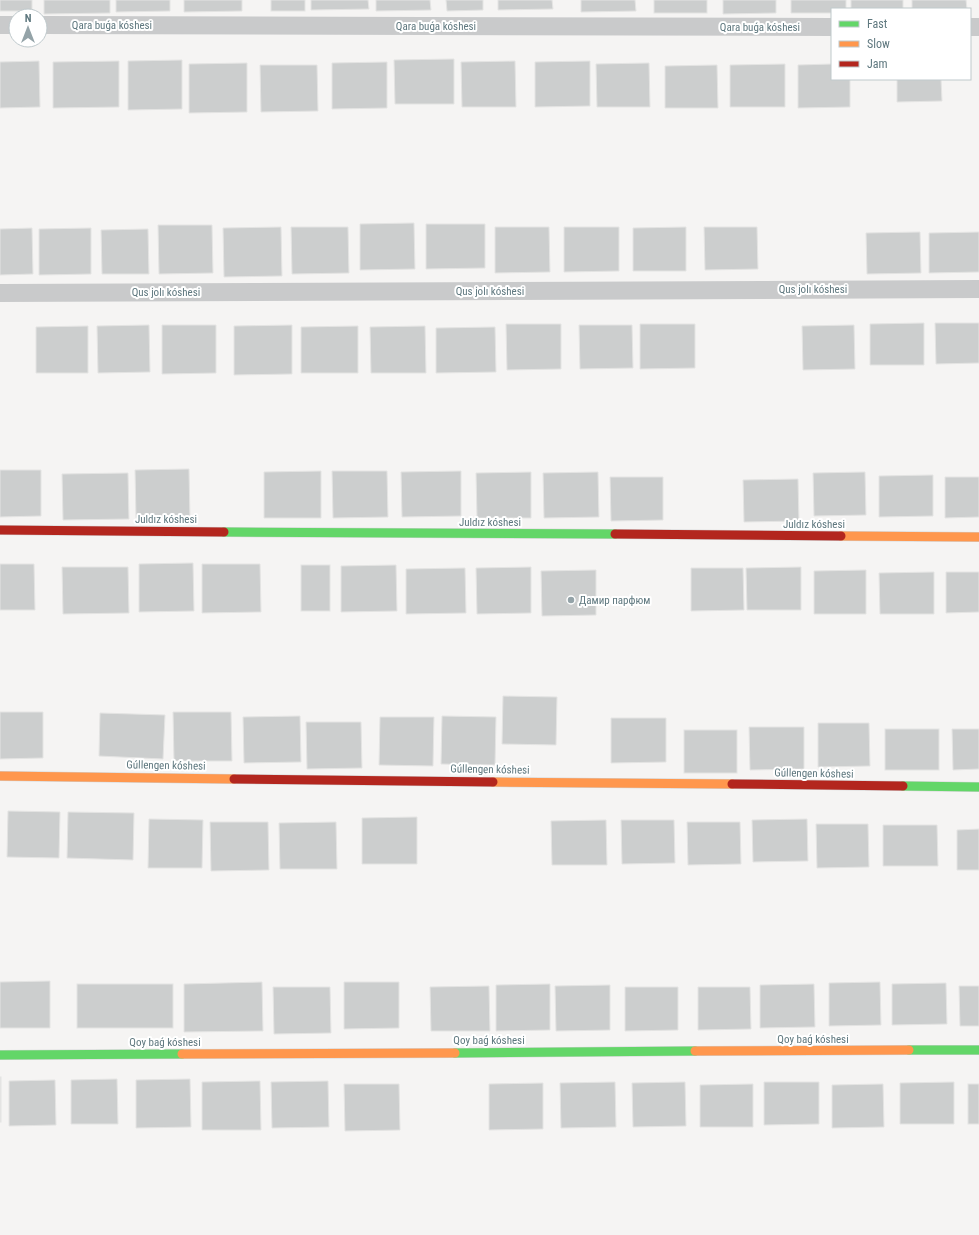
<svg xmlns="http://www.w3.org/2000/svg" width="979" height="1235" viewBox="0 0 979 1235" font-family="'Roboto Condensed',sans-serif">
  <style>
    .building { fill: #cccece; stroke: #e4e4e3 }
    .lines { fill: none; stroke-linecap: round; stroke-linejoin: round }
    .fast-casing { stroke: #d1d2d3; stroke-width: 10 }
    .slow-casing { stroke: #d1d2d3; stroke-width: 10 }
    .jam-casing { stroke: #d1d2d3; stroke-width: 10 }
    .street { stroke: #c9cacb; stroke-width: 18 }
    .fast { stroke: #63d668; stroke-width: 9 }
    .slow { stroke: #ff974d; stroke-width: 9 }
    .jam { stroke: #b3261e; stroke-width: 9 }
    .poi-dot { fill: #94a3a8; stroke: #fff; stroke-width: 1.5 }
    .labels { text-anchor: middle; stroke-width: 4; stroke-linejoin: round; paint-order: stroke }
    .street-label { font-size: 11px; fill: #5f787f; stroke: #fff }
    .poi-label { font-size: 11px; fill: #5f787f; stroke: #fff; text-anchor: start }
  </style>
  <rect width="100%" height="100%" fill="#f5f4f3"/>
  <g class="building">
    <rect x="0" y="0" width="32" height="11"/>
    <polygon points="44,0 110,0 110,13 44,14"/>
    <polygon points="116,0 170,0 170,11 116,12"/>
    <polygon points="184,0 242,0 242,11 184,12"/>
    <rect x="271" y="0" width="34" height="11"/>
    <polygon points="311,0 368,0 369,9 311,10"/>
    <polygon points="376,0 430,0 431,10 376,11"/>
    <polygon points="446,0 483,0 483,10 447,11"/>
    <polygon points="498,0 552,0 553,9 498,10"/>
    <polygon points="581,0 635,0 636,11 581,12"/>
    <rect x="654" y="0" width="53" height="13"/>
    <polygon points="723,0 776,0 776,13 723,14"/>
    <polygon points="791,0 846,0 846,9 832,9 832,13 791,13"/>
    <rect x="851" y="0" width="52" height="9"/>
    <polygon points="912,0 966,0 967,9 912,9"/>
    <polygon points="454,59 454,104 395,104 394,60"/>
    <polygon points="182,60 182,109 128,110 128,61"/>
    <polygon points="39,61 40,107 0,108 0,62"/>
    <polygon points="119,61 119,107 53,108 53,62"/>
    <polygon points="515,61 516,107 462,107 461,62"/>
    <polygon points="590,61 590,106 535,107 535,62"/>
    <polygon points="387,62 387,108 332,109 332,63"/>
    <polygon points="247,63 247,112 189,113 189,64"/>
    <polygon points="649,63 650,107 597,107 596,64"/>
    <polygon points="785,64 785,107 730,107 730,65"/>
    <polygon points="832,64 832,79 850,79 850,107 798,108 798,65"/>
    <polygon points="260,65 317,65 318,111 261,112"/>
    <polygon points="717,65 718,108 665,108 665,66"/>
    <polygon points="897,79 941,79 942,101 897,102"/>
    <polygon points="414,223 415,269 360,270 360,224"/>
    <polygon points="426,224 485,224 485,268 426,269"/>
    <polygon points="158,225 212,225 213,273 159,274"/>
    <polygon points="281,227 282,276 224,277 223,228"/>
    <polygon points="291,227 348,227 349,273 292,274"/>
    <polygon points="495,227 549,227 550,272 495,273"/>
    <polygon points="564,227 619,227 619,271 564,272"/>
    <polygon points="686,227 686,271 633,271 633,228"/>
    <polygon points="704,227 757,227 758,269 705,270"/>
    <polygon points="32,228 33,274 0,275 0,229"/>
    <polygon points="91,228 91,274 39,275 39,229"/>
    <polygon points="148,229 149,274 102,274 101,230"/>
    <polygon points="920,232 921,273 867,274 866,233"/>
    <polygon points="979,232 979,272 929,273 929,233"/>
    <polygon points="924,323 924,365 870,365 870,324"/>
    <polygon points="935,323 979,323 979,363 936,364"/>
    <polygon points="506,324 561,324 561,369 507,370"/>
    <polygon points="640,324 695,324 695,368 640,369"/>
    <polygon points="149,325 150,372 98,373 97,326"/>
    <polygon points="162,325 216,325 216,373 162,374"/>
    <polygon points="292,325 292,374 234,375 234,326"/>
    <polygon points="579,325 632,325 633,368 580,369"/>
    <polygon points="854,325 855,369 803,370 802,326"/>
    <polygon points="88,326 88,373 36,373 36,327"/>
    <polygon points="358,326 358,373 301,373 301,327"/>
    <polygon points="425,326 426,373 371,373 370,327"/>
    <polygon points="495,327 496,372 436,373 436,328"/>
    <polygon points="189,469 190,518 136,518 135,470"/>
    <polygon points="0,470 41,470 41,516 0,517"/>
    <polygon points="321,471 321,518 264,518 264,472"/>
    <polygon points="332,471 387,471 388,517 333,518"/>
    <polygon points="461,471 461,516 402,517 401,472"/>
    <polygon points="531,472 531,518 477,518 476,473"/>
    <polygon points="598,472 599,517 544,518 543,473"/>
    <polygon points="865,472 866,515 814,516 813,473"/>
    <polygon points="128,473 129,519 63,520 62,474"/>
    <polygon points="933,475 933,516 879,517 879,476"/>
    <polygon points="610,477 663,477 663,520 611,521"/>
    <polygon points="945,477 979,477 979,517 945,518"/>
    <polygon points="798,479 799,521 744,522 743,480"/>
    <polygon points="193,563 194,611 139,612 139,564"/>
    <polygon points="0,564 34,564 35,610 0,610"/>
    <polygon points="202,564 260,564 261,612 202,613"/>
    <rect x="301" y="565" width="29" height="46"/>
    <polygon points="396,565 397,611 341,612 341,566"/>
    <polygon points="62,567 128,567 129,613 63,614"/>
    <polygon points="531,567 531,613 477,614 476,568"/>
    <polygon points="801,567 801,610 747,610 746,568"/>
    <polygon points="465,568 466,613 406,614 406,569"/>
    <polygon points="691,568 743,568 744,610 691,611"/>
    <polygon points="596,570 596,615 542,616 541,571"/>
    <polygon points="866,570 866,614 814,614 814,571"/>
    <polygon points="934,572 934,614 880,614 879,573"/>
    <polygon points="946,572 979,572 979,612 946,613"/>
    <polygon points="503,696 557,697 556,745 502,744"/>
    <polygon points="0,712 43,712 43,758 0,759"/>
    <polygon points="173,712 231,712 232,761 174,761"/>
    <polygon points="100,713 165,715 163,759 99,756"/>
    <polygon points="300,716 301,762 244,763 243,717"/>
    <polygon points="442,716 496,717 495,765 441,764"/>
    <polygon points="380,717 434,717 433,766 379,765"/>
    <polygon points="611,718 666,718 666,762 611,763"/>
    <polygon points="306,722 361,722 362,768 307,769"/>
    <polygon points="818,723 869,723 870,766 818,767"/>
    <polygon points="749,727 804,727 804,769 750,770"/>
    <rect x="885" y="729" width="54" height="41"/>
    <polygon points="952,729 979,729 979,769 953,770"/>
    <rect x="684" y="730" width="53" height="43"/>
    <polygon points="8,811 60,812 59,858 7,857"/>
    <polygon points="68,812 134,813 133,860 67,858"/>
    <polygon points="417,817 417,864 362,864 362,818"/>
    <polygon points="149,819 203,820 202,868 148,868"/>
    <polygon points="807,819 808,861 753,862 752,820"/>
    <polygon points="606,820 607,865 552,865 551,821"/>
    <polygon points="621,820 674,820 675,863 622,864"/>
    <polygon points="210,822 268,822 269,870 211,871"/>
    <polygon points="336,822 337,869 280,869 279,823"/>
    <polygon points="687,822 740,822 741,864 688,865"/>
    <polygon points="816,824 868,824 869,867 817,868"/>
    <polygon points="883,825 937,825 938,866 883,866"/>
    <polygon points="979,829 979,870 957,870 957,830"/>
    <polygon points="50,981 50,1028 0,1028 0,982"/>
    <polygon points="262,982 263,1031 184,1032 184,984"/>
    <polygon points="344,982 399,982 399,1028 344,1029"/>
    <polygon points="880,982 881,1025 829,1026 829,983"/>
    <polygon points="946,983 947,1024 892,1025 892,984"/>
    <rect x="77" y="984" width="96" height="44"/>
    <polygon points="550,984 550,1030 496,1031 496,985"/>
    <polygon points="814,984 815,1027 760,1028 760,985"/>
    <polygon points="610,985 610,1030 556,1031 555,986"/>
    <polygon points="489,986 490,1031 431,1031 430,987"/>
    <polygon points="959,986 979,986 979,1026 960,1026"/>
    <polygon points="273,987 330,987 331,1033 274,1034"/>
    <polygon points="625,987 678,987 678,1030 625,1031"/>
    <polygon points="698,987 750,987 751,1029 698,1030"/>
    <rect x="0" y="1077" width="1" height="45"/>
    <polygon points="117,1079 118,1124 71,1124 71,1080"/>
    <polygon points="190,1079 191,1127 136,1128 136,1080"/>
    <polygon points="55,1080 56,1125 9,1126 9,1081"/>
    <polygon points="260,1081 261,1130 202,1130 202,1082"/>
    <polygon points="328,1081 329,1127 272,1128 271,1082"/>
    <polygon points="615,1082 616,1127 561,1128 560,1083"/>
    <polygon points="685,1082 686,1126 633,1127 632,1083"/>
    <polygon points="764,1082 819,1082 819,1124 764,1125"/>
    <polygon points="954,1082 954,1124 900,1124 900,1083"/>
    <polygon points="543,1083 543,1129 489,1130 489,1084"/>
    <polygon points="344,1084 399,1084 400,1130 345,1131"/>
    <polygon points="753,1084 753,1127 700,1127 700,1085"/>
    <polygon points="883,1084 884,1127 832,1128 832,1085"/>
    <rect x="968" y="1084" width="11" height="40"/>
  </g>
  <g class="lines">
    <g class="fast-casing">
      <g id="fast">
        <polyline points="224,532 615,534"/>
        <polyline points="903,786 979,787"/>
        <polyline points="909,1050 979,1050"/>
        <polyline points="455,1053 695,1051"/>
        <polyline points="0,1055 182,1054"/>
      </g>
    </g>
    <g class="slow-casing">
      <g id="slow">
        <polyline points="841,536 979,537"/>
        <polyline points="0,776 234,779"/>
        <polyline points="493,782 732,784"/>
        <polyline points="695,1051 909,1050"/>
        <polyline points="182,1054 455,1053"/>
      </g>
    </g>
    <g class="jam-casing">
      <g id="jam">
        <polyline points="0,530 224,532"/>
        <polyline points="615,534 841,536"/>
        <polyline points="234,779 493,782"/>
        <polyline points="732,784 903,786"/>
      </g>
    </g>
    <g class="street">
      <polyline points="0,25 16,25"/>
      <polyline points="40,25 832,27"/>
      <polyline points="970,27 979,27"/>
      <polyline points="0,293 979,289"/>
    </g>
    <use href="#fast" class="fast"/>
    <use href="#slow" class="slow"/>
    <use href="#jam" class="jam"/>
  </g>
  <circle class="poi-dot" cx="571" cy="600" r="4"/>
  <g class="labels">
    <g class="street-label">
      <text x="112" y="29">Qara buǵa kóshesi</text>
      <text x="436" y="30">Qara buǵa kóshesi</text>
      <text x="760" y="31">Qara buǵa kóshesi</text>
      <text x="813" y="293">Qus jolı kóshesi</text>
      <text x="490" y="295">Qus jolı kóshesi</text>
      <text x="166" y="296">Qus jolı kóshesi</text>
      <text x="166" y="523">Juldız kóshesi</text>
      <text x="490" y="526">Juldız kóshesi</text>
      <text x="814" y="528">Juldız kóshesi</text>
      <text transform="translate(166 765) rotate(1)" y="4">Gúllengen kóshesi</text>
      <text transform="translate(490 769) rotate(1)" y="4">Gúllengen kóshesi</text>
      <text transform="translate(814 773) rotate(1)" y="4">Gúllengen kóshesi</text>
      <text x="813" y="1043">Qoy baǵ kóshesi</text>
      <text x="489" y="1044">Qoy baǵ kóshesi</text>
      <text x="165" y="1046">Qoy baǵ kóshesi</text>
    </g>
    <g class="poi-label">
      <text x="579" y="604">Дамир парфюм</text>
    </g>
  </g>
  <rect x="831" y="8" width="140" height="72" fill="#ffffff" stroke="#bfc9cc"/>
  <rect x="839" y="21" width="20" height="6" fill="#63d668" stroke="#bfc9cc"/>
  <text x="867" y="28" font-size="12" fill="#5f787f">Fast</text>
  <rect x="839" y="41" width="20" height="6" fill="#ff974d" stroke="#bfc9cc"/>
  <text x="867" y="48" font-size="12" fill="#5f787f">Slow</text>
  <rect x="839" y="61" width="20" height="6" fill="#b3261e" stroke="#bfc9cc"/>
  <text x="867" y="68" font-size="12" fill="#5f787f">Jam</text>
  <g transform="translate(28 28)"><circle r="19" fill="#ffffff" stroke="#bfc9cc"/>
  <path d="M0-3L7 15L0 10L-7 15Z" fill="#94a3a8"/>
  <text y="-6" font-size="11" font-weight="bold" text-anchor="middle" fill="#5f787f">N</text>
  </g>
</svg>
